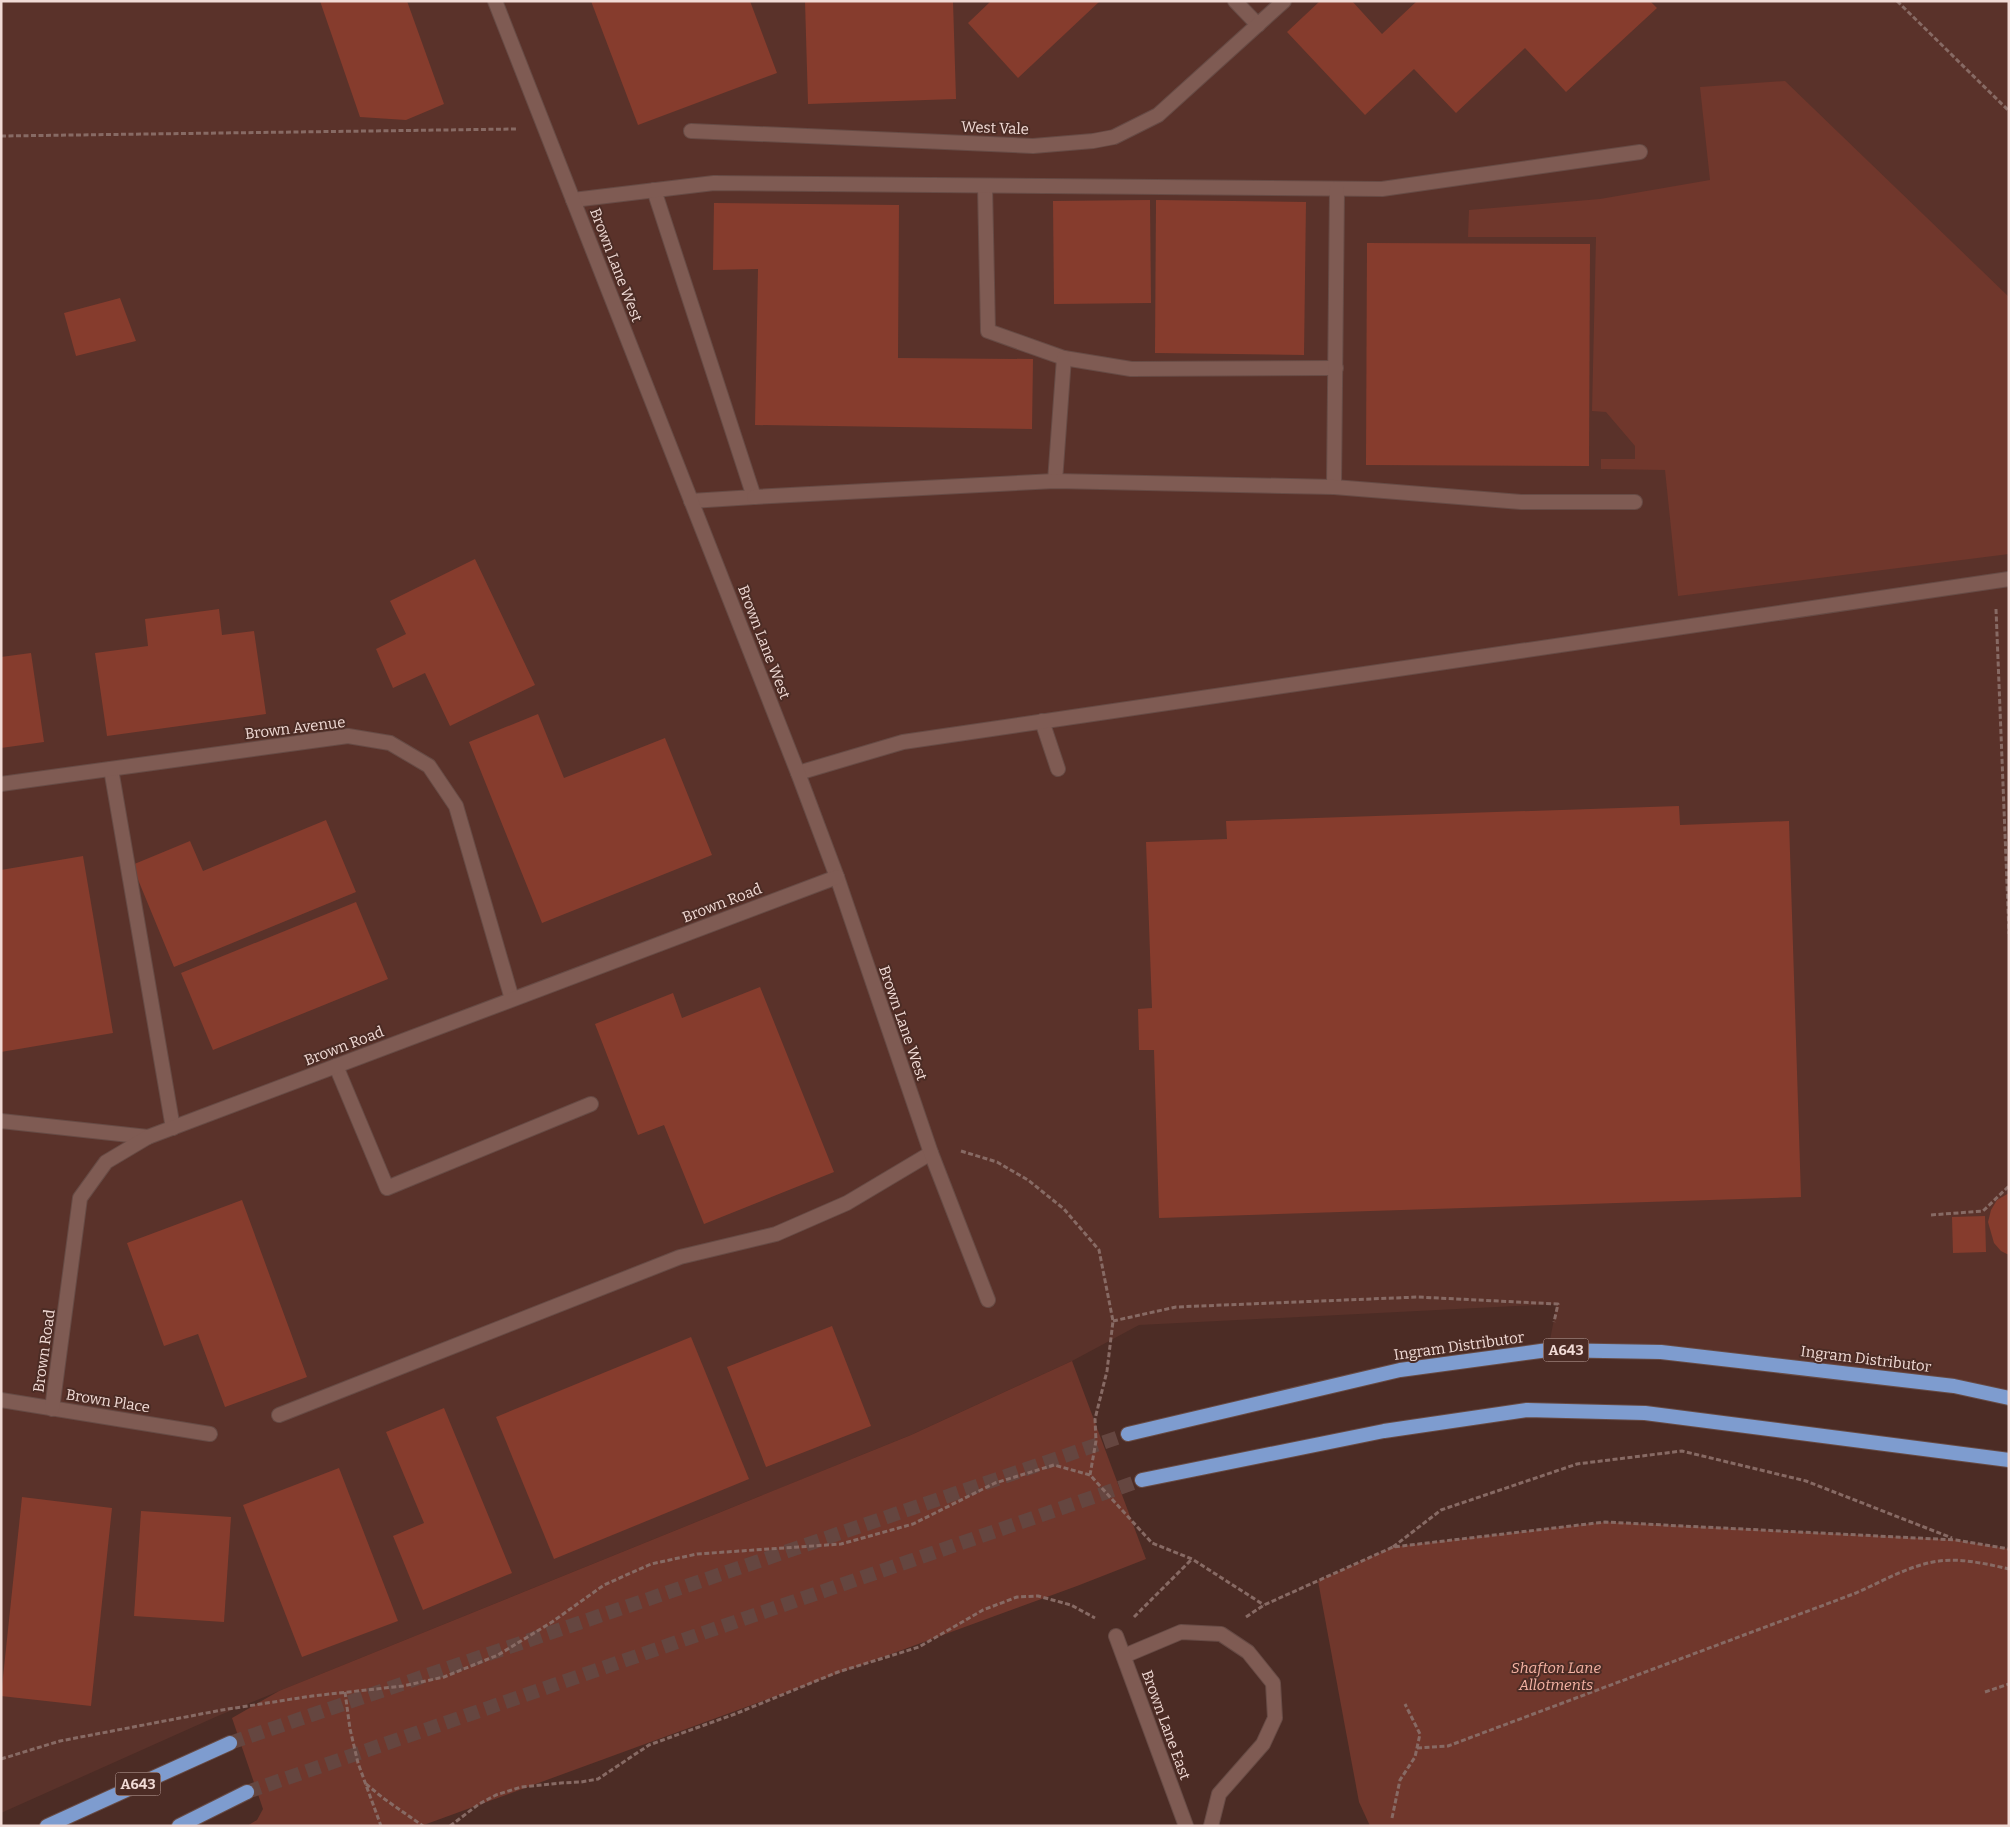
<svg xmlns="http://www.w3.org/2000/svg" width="2010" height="1827" viewBox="0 0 2010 1827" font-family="Bitter,serif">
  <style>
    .built { fill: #5a322a }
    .green { fill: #70372c }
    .building { fill: #863c2d }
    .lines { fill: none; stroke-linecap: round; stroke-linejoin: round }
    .trunk-tunnel { stroke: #654640; stroke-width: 14; stroke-dasharray: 14 7; stroke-linecap: butt }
    .service-casing { stroke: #674b45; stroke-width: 16 }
    .minor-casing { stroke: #674b45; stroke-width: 16 }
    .trunk-casing { stroke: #674b45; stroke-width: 16 }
    .path { stroke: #876a64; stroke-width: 3; stroke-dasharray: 5 2.5; stroke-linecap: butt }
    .service { stroke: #7f5b53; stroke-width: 14 }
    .minor { stroke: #7f5b53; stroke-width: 14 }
    .trunk { stroke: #7e9ccf; stroke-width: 14 }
    .labels { text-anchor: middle; stroke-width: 4; stroke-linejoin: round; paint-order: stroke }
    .shield { fill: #4c2c25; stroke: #c0a6a1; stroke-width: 1 }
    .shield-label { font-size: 14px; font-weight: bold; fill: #f1dbd6 }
    .street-label { font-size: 15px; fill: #f1dbd6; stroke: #4c2c25 }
    .park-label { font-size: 15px; font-style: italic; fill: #f5b3a4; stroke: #4c2c25 }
  </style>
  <rect width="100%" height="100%" fill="#4c2c25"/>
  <polygon class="built" points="1,1 2009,1 2009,1398 1661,1352 1548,1350 1557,1304 1139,1325 1072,1361 911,1435 220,1715 1,1813"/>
  <g class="green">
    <polygon points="1785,81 2009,297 2009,554 1678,596 1665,470 1601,469 1601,459 1635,459 1635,446 1606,412 1592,411 1596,237 1468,237 1469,210 1600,199 1710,180 1700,87"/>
    <polygon points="1072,1361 1146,1559 1077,1586 421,1826 247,1826 257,1820 263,1809 232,1718 279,1691 911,1435"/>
    <polygon points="1605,1522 1956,1540 2009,1549 2009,1826 1370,1826 1359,1802 1318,1581 1393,1547"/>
  </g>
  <g class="building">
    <polygon points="320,1 407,1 444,104 406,120 360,117"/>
    <polygon points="591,1 750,1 777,73 638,125"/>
    <polygon points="805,1 953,1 956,99 808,104"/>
    <polygon points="991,1 1100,1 1018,78 968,23"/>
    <polygon points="1320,1 1352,1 1382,34 1417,1 1650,1 1657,8 1566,92 1525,48 1456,113 1414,69 1365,115 1287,32"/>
    <polygon points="1150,200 1151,303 1054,304 1053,201"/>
    <polygon points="1156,200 1306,202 1304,355 1155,353"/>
    <polygon points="714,203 899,205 898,358 1033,359 1032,429 755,425 758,269 713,270"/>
    <polygon points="1367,243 1590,244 1589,466 1366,465"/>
    <polygon points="120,298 136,341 76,356 64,313"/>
    <polygon points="475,559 535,685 450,726 425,673 393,688 376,649 406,634 390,601"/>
    <polygon points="219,609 222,635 254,631 266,714 107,736 95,653 148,646 145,619"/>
    <polygon points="31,653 44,742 1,748 1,657"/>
    <polygon points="538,714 564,778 665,738 712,855 542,923 469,742"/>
    <polygon points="1679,806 1680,825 1789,821 1801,1197 1159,1218 1154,1050 1139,1050 1138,1009 1152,1008 1146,842 1227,839 1226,821"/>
    <polygon points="326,820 356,892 174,967 132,865 190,841 203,871"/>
    <polygon points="83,856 113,1033 1,1052 1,870"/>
    <polygon points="356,902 388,979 213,1050 181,973"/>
    <polygon points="760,987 834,1172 704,1224 664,1125 638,1135 595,1024 673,993 682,1018"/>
    <polygon points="2009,1193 2009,1255 2001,1251 1994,1243 1988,1222 1991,1210 1997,1200"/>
    <polygon points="242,1200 307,1377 225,1407 198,1334 164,1346 127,1243"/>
    <polygon points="1985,1216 1986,1252 1953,1253 1952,1217"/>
    <polygon points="832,1326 871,1426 766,1467 727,1367"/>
    <polygon points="691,1337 749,1479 554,1559 496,1417"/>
    <polygon points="444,1408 512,1573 423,1610 393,1536 424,1523 386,1432"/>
    <polygon points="339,1468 398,1621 302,1657 243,1505"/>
    <polygon points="22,1497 112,1508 91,1706 1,1696"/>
    <polygon points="141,1511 231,1517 224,1622 134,1616"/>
  </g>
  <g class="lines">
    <g class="trunk-tunnel">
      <polyline points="230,1743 1128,1434"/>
      <polyline points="247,1792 1142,1480"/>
    </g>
    <g class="service-casing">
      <g id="service">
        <polyline points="1235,1 1258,25"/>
        <polyline points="691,131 1033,146 1093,141 1114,137 1158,115 1284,1"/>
        <polyline points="985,186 988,331 1064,358 1131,369 1336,368"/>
        <polyline points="654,190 754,497 691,501"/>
        <polyline points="573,200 714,183 1382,189 1640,152"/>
        <polyline points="1055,481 1064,358"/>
        <polyline points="1334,487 1337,189"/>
        <polyline points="754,497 1055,481 1334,487 1521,502 1635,502"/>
        <polyline points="1042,721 1058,769"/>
        <polyline points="111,769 173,1128"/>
        <polyline points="798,773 903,742 2009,579"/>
        <polyline points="336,1066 387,1188 591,1104"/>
        <polyline points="1,1121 148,1137"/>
        <polyline points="279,1415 680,1257 776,1234 847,1203 931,1153"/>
        <polyline points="1124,1656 1181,1632 1221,1634 1248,1652 1273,1683 1275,1718 1263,1744 1219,1794 1211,1826"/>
      </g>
    </g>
    <g class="minor-casing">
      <g id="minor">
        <polyline points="495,1 798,773 837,877 931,1153 988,1300"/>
        <polyline points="1,784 348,736 390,743 429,766 456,806 512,999"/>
        <polyline points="1,1400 210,1434"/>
        <polyline points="52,1409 80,1198 106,1162 148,1137 837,877"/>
        <polyline points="1116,1636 1186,1826"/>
      </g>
    </g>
    <g class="trunk-casing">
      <g id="trunk">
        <polyline points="1128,1434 1400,1370 1548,1350 1661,1352 1954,1386 2009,1398"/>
        <polyline points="1142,1480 1384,1431 1527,1410 1645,1413 2009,1460"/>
        <polyline points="47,1826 230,1743"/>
        <polyline points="179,1826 247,1792"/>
      </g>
    </g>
    <g class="path">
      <polyline points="1897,1 2009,111"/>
      <polyline points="1,136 516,129"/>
      <polyline points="1996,609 2009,934"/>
      <polyline points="961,1151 997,1162 1028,1180 1064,1209 1099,1250 1113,1321 1107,1371 1095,1419 1096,1441 1090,1475"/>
      <polyline points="1931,1215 1983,1211 2009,1186"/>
      <polyline points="1113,1321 1176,1307 1418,1297 1558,1304 1554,1322"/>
      <polyline points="1393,1547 1441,1510 1577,1464 1682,1451 1806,1481 1952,1538"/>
      <polyline points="1134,1617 1192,1559"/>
      <polyline points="1246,1617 1264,1605 1393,1547 1605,1522 1956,1540 2009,1549"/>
      <polyline points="345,1692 350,1729 358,1763 381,1826"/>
      <polyline points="1985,1692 2009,1684"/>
      <path d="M1417,1748L1448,1746L1856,1593C1883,1581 1910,1565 1939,1561C1962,1558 1987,1564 2009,1569"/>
      <polyline points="1,1759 60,1741 222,1710 312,1696 403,1686 444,1677 498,1655 552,1622 604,1585 651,1564 697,1554 841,1544 913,1524 995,1483 1054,1465 1090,1475 1152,1543 1192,1559 1264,1605"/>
      <polyline points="366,1784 383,1798 423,1826"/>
      <polyline points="1392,1818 1400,1780 1415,1757 1420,1734 1405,1704"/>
      <polyline points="450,1826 479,1804 496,1795 521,1787 561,1783 581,1782 598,1779 649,1745 735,1714 838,1672 919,1647 983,1610 1017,1597 1038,1596 1071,1605 1095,1618"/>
    </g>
    <use href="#service" class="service"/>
    <use href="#minor" class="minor"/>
    <use href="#trunk" class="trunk"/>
  </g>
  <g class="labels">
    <g class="shield">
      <rect x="1543.5" y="1338.5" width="45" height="23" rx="4"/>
      <rect x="115.5" y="1772.5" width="45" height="23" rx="4"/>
    </g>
    <g class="shield-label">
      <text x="1566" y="1355">A643</text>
      <text x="138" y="1789">A643</text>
    </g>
    <g class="street-label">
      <text transform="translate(995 128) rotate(2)" y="5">West Vale</text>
      <text transform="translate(616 265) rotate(69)" y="5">Brown Lane West</text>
      <text transform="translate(764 642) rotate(69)" y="5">Brown Lane West</text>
      <text transform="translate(295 728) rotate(-7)" y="5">Brown Avenue</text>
      <text transform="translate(722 903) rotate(-21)" y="5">Brown Road</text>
      <text transform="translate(903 1023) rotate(71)" y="5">Brown Lane West</text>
      <text transform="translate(344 1046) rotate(-21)" y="5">Brown Road</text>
      <text transform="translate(1459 1346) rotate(-8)" y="5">Ingram Distributor</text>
      <text transform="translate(44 1351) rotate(-82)" y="5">Brown Road</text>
      <text transform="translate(1866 1359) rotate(7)" y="5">Ingram Distributor</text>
      <text transform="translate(108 1401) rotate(9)" y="5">Brown Place</text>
      <text transform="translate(1166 1725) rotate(70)" y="5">Brown Lane East</text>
    </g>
    <g class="park-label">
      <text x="1556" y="1673">Shafton Lane<tspan x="1556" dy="17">Allotments</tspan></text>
    </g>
  </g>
  <rect width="2010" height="1827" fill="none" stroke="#f1dbd6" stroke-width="5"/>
</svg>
